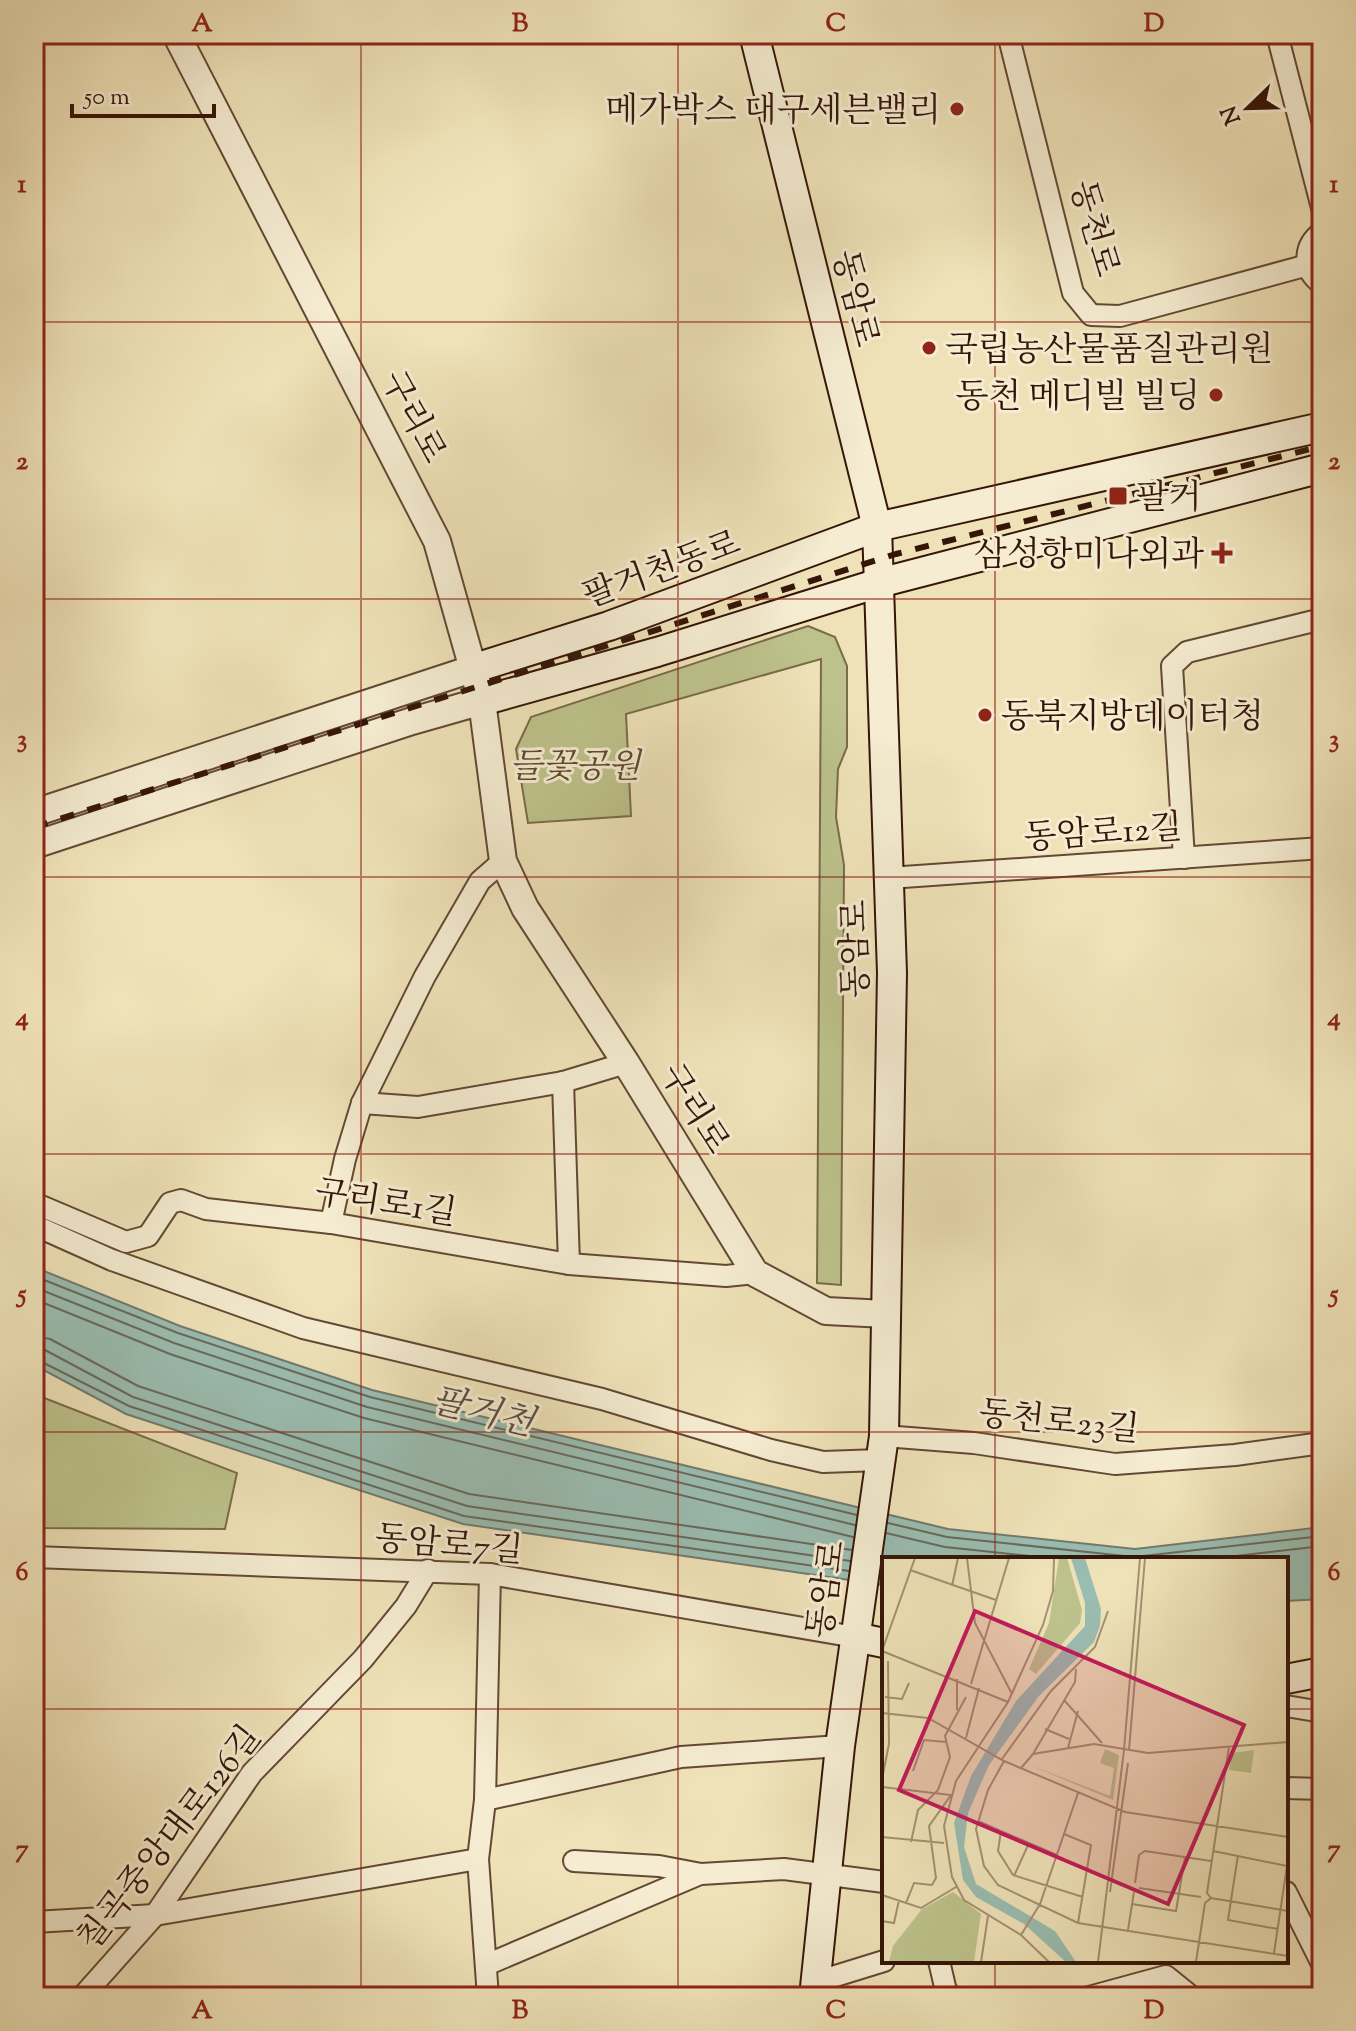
<svg xmlns="http://www.w3.org/2000/svg" width="1356" height="2031" viewBox="0 0 1356 2031" font-family="'Sorts Mill Goudy','Noto Serif KR',serif">
  <style>
    .green { fill: #bdc28c; stroke: #796c4a; stroke-width: 2 }
    .water { fill: #9abdb1; stroke: #727a6d; stroke-width: 2 }
    .lines { fill: none; stroke-linecap: round; stroke-linejoin: round }
    .shore { stroke: #68695c; stroke-width: 2 }
    .minor-casing { stroke: #644834; stroke-width: 24 }
    .tertiary-casing { stroke: #644834; stroke-width: 30 }
    .secondary-casing { stroke: #351508; stroke-width: 32 }
    .minor { stroke: #f5ecd1; stroke-width: 20 }
    .tertiary { stroke: #f5ecd1; stroke-width: 26 }
    .secondary { stroke: #f5ecd1; stroke-width: 28 }
    .rail { stroke: #351508; stroke-width: 6; stroke-dasharray: 14 14; stroke-linecap: butt }
    .grid { fill: none; stroke: #8f2418; stroke-width: 2; stroke-opacity: 0.55 }
    .poi-dot { fill: #8f2418; stroke: #f5ecd1; stroke-width: 3 }
    .labels { text-anchor: middle; stroke-width: 6; stroke-linejoin: round; paint-order: stroke }
    .poi-label { font-size: 34px; fill: #351508; stroke: #f5ecd1; text-anchor: end }
    .street-label { font-size: 34px; fill: #351508; stroke: #f5ecd1 }
    .park-label { font-size: 34px; font-style: italic; fill: #5e4930; stroke: #f5ecd1 }
    .water-label { font-size: 36px; font-style: italic; fill: #585043; stroke: #f5ecd1 }
    .inset-road { fill: none; stroke: #a59072; stroke-width: 2 }
    .view { fill: #c2185b; fill-opacity: 0.15; stroke: #c2185b; stroke-width: 4 }
    .inset-edge { fill: none; stroke: #351508; stroke-width: 4 }
    .neatline { fill: none; stroke: #8f2418; stroke-width: 3 }
    .grid-label { font-size: 26px; text-anchor: middle; font-weight: bold; fill: #8f2418 }
  </style>
  <rect width="100%" height="100%" fill="#efe2b8"/>
  <filter id="stains"><feTurbulence type="fractalNoise" baseFrequency=".0025" numOctaves="4"/><feColorMatrix values="0 0 0 0 .2 0 0 0 0 .09 0 0 0 0 .02 0 0 0 .5 -.17"/></filter>
  <radialGradient id="worn" r=".72"><stop offset=".6" stop-color="#630" stop-opacity="0"/><stop offset="1" stop-color="#630" stop-opacity=".3"/></radialGradient>
  <g class="green">
    <polygon points="808,626 835,637 847,666 847,747 838,769 836,817 844,865 841,1285 817,1283 821,659 626,714 631,816 528,823 516,749 531,717"/>
    <polygon points="34,1394 237,1473 225,1529 34,1528"/>
  </g>
  <polygon class="water" points="34,1267 180,1326 372,1390 948,1529 1135,1549 1322,1527 1322,1599 1286,1601 1286,1559 884,1559 884,1585 463,1524 126,1414 34,1365"/>
  <g class="lines">
    <g class="shore">
      <polyline points="34,1276 178,1333 370,1397 857,1515"/>
      <polyline points="34,1287 174,1343 367,1407 855,1525"/>
      <polyline points="34,1299 170,1354 364,1418 853,1537"/>
      <polyline points="34,1336 50,1339 138,1386 469,1494 852,1550"/>
      <polyline points="34,1348 45,1350 133,1397 467,1506 850,1561"/>
      <polyline points="34,1358 129,1406 464,1516 849,1571"/>
      <polyline points="888,1523 947,1537 1134,1557 1322,1536"/>
      <polyline points="886,1533 945,1547 1058,1559"/>
      <polyline points="1210,1559 1322,1546"/>
    </g>
    <g class="minor-casing">
      <g id="minor">
        <polyline points="1008,34 1073,293 1091,315 1120,316 1308,265"/>
        <polyline points="1277,34 1322,208"/>
        <path d="M1322,232C1303,246 1302,270 1322,284"/>
        <polyline points="1184,858 1172,666 1187,652 1322,619"/>
        <polyline points="889,878 1322,848"/>
        <polyline points="563,1082 569,1264"/>
        <polyline points="362,1103 418,1107 563,1082 626,1063"/>
        <polyline points="34,1203 126,1242 148,1236 170,1203 181,1200 206,1209 331,1223 569,1264 726,1276 755,1273"/>
        <polyline points="331,1223 345,1159 362,1103 425,976 480,881 503,861"/>
        <polyline points="34,1225 112,1260 303,1328 602,1399 771,1450 823,1462 880,1460"/>
        <polyline points="884,1436 974,1443 1115,1464 1235,1455 1322,1443"/>
        <polyline points="34,1557 490,1574 855,1637"/>
        <polyline points="1286,1706 1322,1712"/>
        <polyline points="1286,1788 1322,1789"/>
        <polyline points="485,1800 681,1757 840,1746"/>
        <polyline points="574,1861 659,1866 701,1874 784,1869 884,1882"/>
        <polyline points="1286,1892 1322,1964"/>
        <polyline points="34,1922 155,1915 478,1859"/>
        <polyline points="939,1961 946,1991 953,1997"/>
        <polyline points="486,1965 700,1874"/>
        <polyline points="816,1982 884,1961"/>
        <polyline points="82,1997 155,1915 252,1773 363,1659 406,1606 428,1570"/>
        <polyline points="488,1997 478,1859 485,1800 490,1574"/>
        <polyline points="1089,1997 1166,1976 1192,1997"/>
      </g>
    </g>
    <g class="tertiary-casing">
      <g id="tertiary">
        <polyline points="176,34 437,541 482,701 503,861 525,908 626,1063 755,1273 826,1311 886,1314"/>
        <polyline points="34,813 475,668"/>
        <polyline points="34,845 412,721 482,701"/>
      </g>
    </g>
    <g class="secondary-casing">
      <g id="secondary">
        <polyline points="754,34 877,527 892,973 884,1436 840,1746 814,1997"/>
        <polyline points="475,668 609,626 877,527 1322,427"/>
        <polyline points="482,701 657,652 879,583 1322,468"/>
        <polyline points="855,1637 884,1643"/>
        <polyline points="1286,1679 1322,1672"/>
      </g>
    </g>
    <use href="#minor" class="minor"/>
    <use href="#tertiary" class="tertiary"/>
    <use href="#secondary" class="secondary"/>
    <polyline class="rail" points="34,827 896,554 1322,446"/>
  </g>
  <path class="grid" d="M361,34V1997M678,34V1997M995,34V1559M34,322H1322M34,599H1322M34,877H1322M34,1154H1322M34,1432H1322M34,1709H884M1286,1709H1322M995,1961V1997"/>
  <g class="poi-dot">
    <circle cx="957" cy="109" r="8"/>
    <circle cx="929" cy="348" r="8"/>
    <circle cx="1216" cy="395" r="8"/>
    <rect x="1108" y="486" width="20" height="20" rx="4"/>
    <path d="M1218 541h8v8h8v8h-8v8h-8v-8h-8v-8h8z"/>
    <circle cx="985" cy="715" r="8"/>
  </g>
  <g class="labels">
    <g class="poi-label">
      <text x="941" y="121">메가박스 대구세븐밸리</text>
      <text x="945" y="360" text-anchor="start">국립농산물품질관리원</text>
      <text x="1200" y="407">동천 메디빌 빌딩</text>
      <text x="1136" y="508" text-anchor="start">팔거</text>
      <text x="1204" y="565">삼성항미나외과</text>
      <text x="1001" y="727" text-anchor="start">동북지방데이터청</text>
    </g>
    <g class="street-label">
      <text transform="translate(1096 228) rotate(74)" y="12">동천로</text>
      <text transform="translate(857 298) rotate(76)" y="12">동암로</text>
      <text transform="translate(415 416) rotate(62)" y="12">구리로</text>
      <text transform="translate(661 568) rotate(-20)" y="12">팔거천동로</text>
      <text transform="translate(1103 831) rotate(-4)" y="12">동암로12길</text>
      <text transform="translate(854 949) rotate(-91)" y="12">동암로</text>
      <text transform="translate(696 1108) rotate(58)" y="12">구리로</text>
      <text transform="translate(386 1201) rotate(9)" y="12">구리로1길</text>
      <text transform="translate(1059 1420) rotate(6)" y="12">동천로23길</text>
      <text transform="translate(449 1543) rotate(5)" y="12">동암로7길</text>
      <text transform="translate(825 1589) rotate(-82)" y="12">동암로</text>
      <text transform="translate(168 1837) rotate(-52)" y="12">칠곡중앙대로126길</text>
    </g>
    <g class="park-label">
      <text x="575" y="777">들꽃공원</text>
    </g>
    <g class="water-label">
      <text transform="translate(483 1410) rotate(14)" y="13">팔거천</text>
    </g>
  </g>
  <g transform="translate(882 1557)">
    <rect width="406" height="406" fill="#efe2b8"/>
    <path d="M177,1H185L200,53L198,66L154,117L147,112L167,66ZM223,192L237,198L231,243L145,207L228,239L232,211L218,206ZM372,193L369,216L347,213L350,196ZM71,335L99,357L92,405H7L11,389L40,352Z" fill="#bdc28c"/>
    <path d="M189,1H203L219,52L218,69L212,85L157,139L107,208L86,256L82,290L94,327L173,374L194,405H184L142,367L94,340L81,323L72,266L89,219L134,144L203,69V46Z" fill="#9abdb1"/>
    <path class="inset-road" d="M85,1L93,66L130,137M28,13L114,43M70,29L76,1M0,94L126,145M0,94L33,1M89,127L127,1M3,140L20,142L27,126M182,143L220,186M75,153V122M0,156L46,161L122,204L243,255L406,280M163,172L187,182M84,181L97,131M97,189L126,145L161,68L171,34L172,1M97,189L74,224L62,269L70,320L82,343L139,378L167,405M186,191L196,154M242,193L258,1M247,193L263,1M151,197L193,125L194,112M120,202L169,134L213,90L226,54M122,204L106,233L94,272L102,309L116,328L196,366L406,399M139,211L151,197L212,187L266,196L406,185M31,214L42,183L64,185M0,222L7,187L6,104M0,230L69,238L47,269L54,321L50,328L32,326L24,346M96,264L175,298M119,274L116,294L131,318L201,340M182,277L209,288L196,366M0,280L62,286M29,285L36,253L56,233L68,200L63,179L84,140M331,294L405,309L392,396M356,298L346,363L396,372M132,319L147,286M253,326L257,298L263,294L329,304M257,331L319,340M228,335L246,206M0,338L39,351L74,330M329,341L406,354M250,347L294,354L303,300M0,364L12,366L17,343M246,373L252,335M139,378L158,347L196,236M99,405L106,359M216,405L242,193M314,405L323,346L329,341L325,336L347,190"/>
    <path class="view" d="M93,54L362,168L286,347L17,233Z"/>
    <rect width="406" height="406" class="inset-edge"/>
  </g>
  <rect width="1356" height="2031" fill="none" stroke="#efe2b8" stroke-width="88"/>
  <g transform="translate(1248 108) rotate(247)" stroke="#f5ecd1" stroke-width="6" paint-order="stroke">
  <path d="M0-6L14 30L0 20L-14 30Z" fill="#351508"/>
  <text y="-12" font-size="22" font-weight="bold" text-anchor="middle" fill="#351508">N</text>
  </g>
  <path d="M72 104v12h142v-12" fill="none" stroke="#351508" stroke-width="4"/>
  <text x="84" y="104" font-size="24" fill="#351508" stroke="#f5ecd1" stroke-width="6" paint-order="stroke">50 m</text>
  <rect x="44" y="44" width="1268" height="1943" class="neatline"/>
  <g class="grid-label">
    <text x="202" y="31">A</text>
    <text x="520" y="31">B</text>
    <text x="836" y="31">C</text>
    <text x="1154" y="31">D</text>
    <text x="22" y="192">1</text>
    <text x="1334" y="192">1</text>
    <text x="22" y="469">2</text>
    <text x="1334" y="469">2</text>
    <text x="22" y="747">3</text>
    <text x="1334" y="747">3</text>
    <text x="22" y="1025">4</text>
    <text x="1334" y="1025">4</text>
    <text x="22" y="1302">5</text>
    <text x="1334" y="1302">5</text>
    <text x="22" y="1580">6</text>
    <text x="1334" y="1580">6</text>
    <text x="22" y="1857">7</text>
    <text x="1334" y="1857">7</text>
    <text x="202" y="2018">A</text>
    <text x="520" y="2018">B</text>
    <text x="836" y="2018">C</text>
    <text x="1154" y="2018">D</text>
  </g>
  <rect width="100%" height="100%" filter="url(#stains)"/>
  <rect width="100%" height="100%" fill="url(#worn)"/>
</svg>
